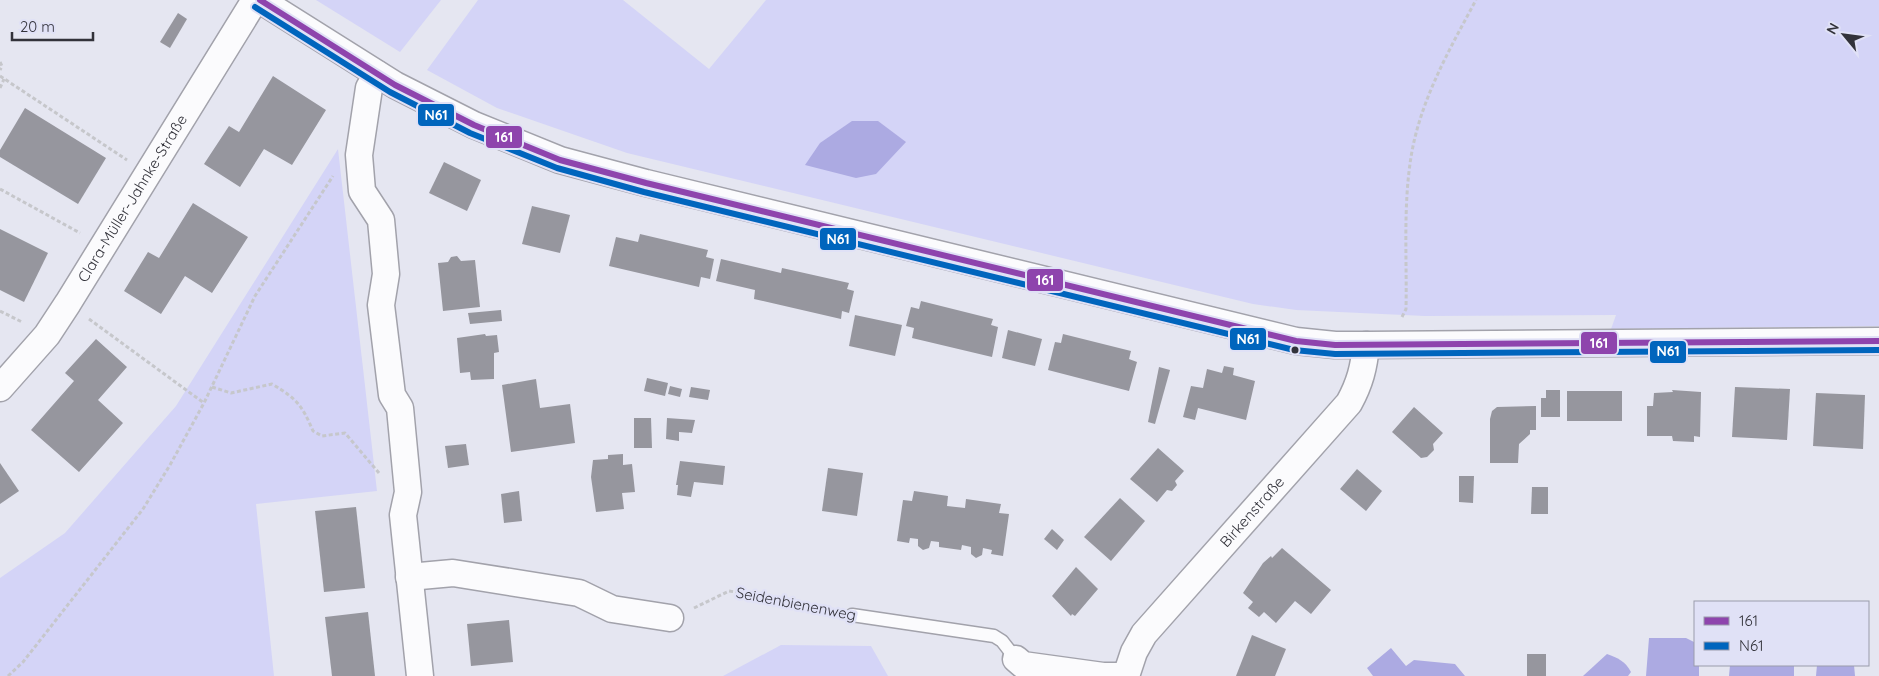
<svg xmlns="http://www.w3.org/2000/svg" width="1879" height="676" viewBox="0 0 1879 676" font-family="Quicksand,sans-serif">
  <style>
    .green { fill: #d4d4f7 }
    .water { fill: #acaae2 }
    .building { fill: #96969e }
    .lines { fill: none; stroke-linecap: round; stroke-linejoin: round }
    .service-casing { stroke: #a2a2ab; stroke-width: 15 }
    .minor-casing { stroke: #a2a2ab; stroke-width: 29 }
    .path { stroke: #c6c7cb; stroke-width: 3; stroke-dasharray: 4 2.5; stroke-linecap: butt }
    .service { stroke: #fbfbfd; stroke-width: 12 }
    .minor { stroke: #fbfbfd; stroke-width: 26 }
    .bus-1-casing { stroke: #e0e1f6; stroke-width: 10 }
    .bus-2-casing { stroke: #e0e1f6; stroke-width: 10 }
    .bus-1 { stroke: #8e44ad; stroke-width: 6 }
    .bus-2 { stroke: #0065bd; stroke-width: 6 }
    .bus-dot { fill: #32323a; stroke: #e0e1f6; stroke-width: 2 }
    .labels { text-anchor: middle; stroke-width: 5; stroke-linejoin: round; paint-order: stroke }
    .street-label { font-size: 15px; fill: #32323a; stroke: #e0e1f6 }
    .line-badge { stroke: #e0e1f6; stroke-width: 2 }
    .badge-label { font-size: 14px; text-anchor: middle; font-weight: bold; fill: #fff }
  </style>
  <rect width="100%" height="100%" fill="#e5e6f1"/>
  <g class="green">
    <polygon points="316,0 441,0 400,52"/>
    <polygon points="478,0 623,0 709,69 766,0 1879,0 1879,326 1611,329 1616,315 1425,316 1296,310 1253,304 627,153 497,108 427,70"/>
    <polygon points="338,149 377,491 256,504 274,676 0,676 0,578 65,533 176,406"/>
    <polygon points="781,645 871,646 888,676 723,676"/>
  </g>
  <g class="water">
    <polygon points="852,121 878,121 906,142 876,174 856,178 805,165 820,143"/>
    <polygon points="1649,638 1686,638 1694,642 1695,665 1699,665 1699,676 1646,676"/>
    <polygon points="1391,648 1406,666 1414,660 1455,664 1465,676 1373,676 1367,668"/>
    <path d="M1607,654C1618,658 1625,661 1631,672L1628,676H1583Z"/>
    <polygon points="1730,665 1794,665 1794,676 1729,676"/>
    <polygon points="1817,665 1854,665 1855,676 1816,676"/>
  </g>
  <g class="building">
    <polygon points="178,13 187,19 170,48 160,42"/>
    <polygon points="273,76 326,110 292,165 264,149 240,187 204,164 229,126 239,132"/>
    <polygon points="25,108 106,158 78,204 0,157 0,150"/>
    <polygon points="444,162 481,180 467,211 429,193"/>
    <polygon points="193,203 248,237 212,293 185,276 161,314 124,291 148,252 159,258"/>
    <polygon points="532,206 570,215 560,253 522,244"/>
    <polygon points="0,229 48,253 24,302 0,290"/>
    <polygon points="640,234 708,250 706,257 714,259 710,279 701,277 699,287 609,266 616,237 638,242"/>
    <polygon points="457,256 461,261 475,260 480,307 443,311 438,263 448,262 451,257"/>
    <polygon points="721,259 781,273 782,268 849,283 847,289 854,291 849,313 842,311 841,319 754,299 755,290 716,281"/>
    <polygon points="921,301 993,319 991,325 998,327 992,357 912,338 914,328 906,326 911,307 919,309"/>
    <polygon points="501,310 502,321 470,324 468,313"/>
    <polygon points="855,315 902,325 895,356 849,346"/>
    <polygon points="1008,330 1042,339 1035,366 1002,358"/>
    <polygon points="485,334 486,336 497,335 499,352 494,353 494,379 471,380 470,372 460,373 457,338"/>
    <polygon points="1063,334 1131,351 1129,359 1137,362 1129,391 1048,370 1055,342 1061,343"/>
    <polygon points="96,339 127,367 98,400 123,423 79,472 31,430 74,381 65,373"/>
    <polygon points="1224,366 1234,368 1233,375 1255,381 1246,420 1198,408 1195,420 1183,417 1191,386 1203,388 1207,369 1222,373"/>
    <polygon points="1159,367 1170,370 1155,424 1148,422"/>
    <polygon points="647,378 668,383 665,396 644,391"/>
    <polygon points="536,379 540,408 570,404 575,443 511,452 502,385"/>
    <polygon points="670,386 682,389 680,397 668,394"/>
    <polygon points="691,387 710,390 708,400 689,397"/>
    <polygon points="1735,387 1790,389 1787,440 1732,437"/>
    <polygon points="1546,390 1560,390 1560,417 1541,417 1541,398 1546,398"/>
    <polygon points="1672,390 1701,392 1700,437 1694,436 1694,442 1673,441 1672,436 1647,436 1647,406 1653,406 1654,393 1673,392"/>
    <rect x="1567" y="391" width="55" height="30"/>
    <polygon points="1816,393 1865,395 1863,449 1813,446"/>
    <polygon points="1536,406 1536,430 1530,430 1530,434 1519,444 1518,463 1490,463 1490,419 1492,411 1497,407"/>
    <polygon points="1414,407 1443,433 1433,444 1434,450 1427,457 1421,458 1392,432"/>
    <polygon points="634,418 651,418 652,448 634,448"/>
    <polygon points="667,418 695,420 692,433 679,432 679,441 666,439"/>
    <polygon points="466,444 469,465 448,468 445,446"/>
    <polygon points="1158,448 1184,471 1175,481 1177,485 1172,491 1167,490 1157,502 1130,479"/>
    <polygon points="623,454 623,465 632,464 635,492 622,493 624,509 596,512 591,477 593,460 608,459 608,455"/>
    <polygon points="680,461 725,466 723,485 694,482 691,497 677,495 678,485 676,485"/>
    <polygon points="0,463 19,491 0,504"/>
    <polygon points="828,468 863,473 857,516 822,511"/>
    <polygon points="1357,469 1382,491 1366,511 1340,489"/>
    <polygon points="1459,476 1474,476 1473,503 1459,502"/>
    <polygon points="1532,487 1548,487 1548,514 1531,514"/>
    <polygon points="519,491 522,521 504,523 501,494"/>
    <polygon points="914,491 948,496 947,506 965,508 966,499 1001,504 999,513 1009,514 1003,556 991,554 992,550 983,548 982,555 976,558 971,554 971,547 962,545 961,550 939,547 939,542 931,541 929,548 923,550 918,546 918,539 910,538 909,543 897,541 903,500 912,501"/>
    <polygon points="1120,498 1145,521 1111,561 1084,537"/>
    <polygon points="356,507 365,588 324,592 315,511"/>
    <polygon points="1052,529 1064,540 1057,550 1044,539"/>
    <polygon points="1282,548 1331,590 1311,614 1295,601 1276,623 1264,612 1259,617 1248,608 1253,602 1243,593 1263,563 1271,556 1272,558"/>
    <polygon points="1076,567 1098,589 1075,616 1072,614 1071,616 1052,596"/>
    <polygon points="368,612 375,676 332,676 325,617"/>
    <polygon points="509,620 513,662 471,666 467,624"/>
    <polygon points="1252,635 1286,649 1275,676 1236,676"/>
    <rect x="1527" y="654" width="19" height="22"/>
  </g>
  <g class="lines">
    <g class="service-casing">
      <polyline id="service" points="852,615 994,636 1002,641 1016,659"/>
    </g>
    <g class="minor-casing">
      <g id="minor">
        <polyline points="260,0 395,85 474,125 560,160 646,183 1296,341 1335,345 1366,345 1879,341"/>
        <polyline points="377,74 369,88 359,155 362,191 381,220 386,274 381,305 392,395 400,408 408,492 403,515 420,676"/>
        <path id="s1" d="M0,388L47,335L68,303L255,0"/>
        <polyline points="409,577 453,573 579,593 612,609 670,618"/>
        <polyline points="1016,659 1023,665 1103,676 1119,676"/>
        <path id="s2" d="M1126,676L1134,652L1144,634L1349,403C1360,383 1364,367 1366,345"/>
      </g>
    </g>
    <g class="path">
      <polyline points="0,62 2,66 0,70"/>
      <polyline points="0,76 127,160"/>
      <polyline points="0,88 4,79"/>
      <polyline points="0,189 80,233"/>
      <polyline points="0,311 22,322"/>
      <path d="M1402,317L1406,309C1407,259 1403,207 1411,157C1420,101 1449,50 1476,0"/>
      <polyline points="89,319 204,403"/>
      <path d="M212,387L231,393L272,384C297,399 302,405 313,431L322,436L345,433L379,473"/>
      <polyline points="694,608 729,591 788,600 835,611"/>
      <polyline points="8,676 23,662 143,509 170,465 204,403 255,296 333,176"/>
    </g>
    <use href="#service" class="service"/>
    <use href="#minor" class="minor"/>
    <g class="bus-1-casing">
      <polyline id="bus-1" points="260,0 395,85 474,125 560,160 646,183 1296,341 1335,345 1879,341"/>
    </g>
    <g class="bus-2-casing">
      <polyline id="bus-2" points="255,7 390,92 470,133 557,168 644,192 1294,350 1335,354 1879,350"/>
    </g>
    <use href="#bus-1" class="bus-1"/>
    <use href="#bus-2" class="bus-2"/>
  </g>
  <circle class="bus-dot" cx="1295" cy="350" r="4.5"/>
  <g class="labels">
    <g class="street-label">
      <text dy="5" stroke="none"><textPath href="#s1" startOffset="232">Clara-Müller-Jahnke-Straße</textPath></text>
      <text dy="5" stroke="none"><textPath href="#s2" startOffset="209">Birkenstraße</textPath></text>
      <text transform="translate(796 604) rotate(11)" y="5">Seidenbienenweg</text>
    </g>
  </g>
  <g class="line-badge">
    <rect x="417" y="103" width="38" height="24" rx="5" fill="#0065bd"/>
    <rect x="485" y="125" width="38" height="24" rx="5" fill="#8e44ad"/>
    <rect x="819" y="227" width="38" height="24" rx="5" fill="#0065bd"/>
    <rect x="1026" y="268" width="38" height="24" rx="5" fill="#8e44ad"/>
    <rect x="1229" y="327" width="38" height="24" rx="5" fill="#0065bd"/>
    <rect x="1580" y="331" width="38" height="24" rx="5" fill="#8e44ad"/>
    <rect x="1649" y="340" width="38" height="24" rx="5" fill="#0065bd"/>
  </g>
  <g class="badge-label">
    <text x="436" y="120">N61</text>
    <text x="504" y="142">161</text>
    <text x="838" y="244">N61</text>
    <text x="1045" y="285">161</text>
    <text x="1248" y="344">N61</text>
    <text x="1599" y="348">161</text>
    <text x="1668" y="356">N61</text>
  </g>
  <rect x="1694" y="601" width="175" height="65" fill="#e0e1f6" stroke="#9a9bab"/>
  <rect x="1704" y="617" width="25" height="8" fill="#8e44ad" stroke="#9a9bab"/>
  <text x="1739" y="626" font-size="15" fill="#32323a">161</text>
  <rect x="1704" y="642" width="25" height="8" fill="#0065bd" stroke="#9a9bab"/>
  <text x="1739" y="651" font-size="15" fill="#32323a">N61</text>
  <g transform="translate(1844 35) rotate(299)" stroke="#e0e1f6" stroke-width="4" paint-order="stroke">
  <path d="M0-4L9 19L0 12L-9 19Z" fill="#32323a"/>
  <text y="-8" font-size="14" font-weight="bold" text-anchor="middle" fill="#32323a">N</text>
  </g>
  <path d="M12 32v8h81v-8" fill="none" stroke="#32323a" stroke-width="2.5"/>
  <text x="20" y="32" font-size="15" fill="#32323a" stroke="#e0e1f6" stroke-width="4" paint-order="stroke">20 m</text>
</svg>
